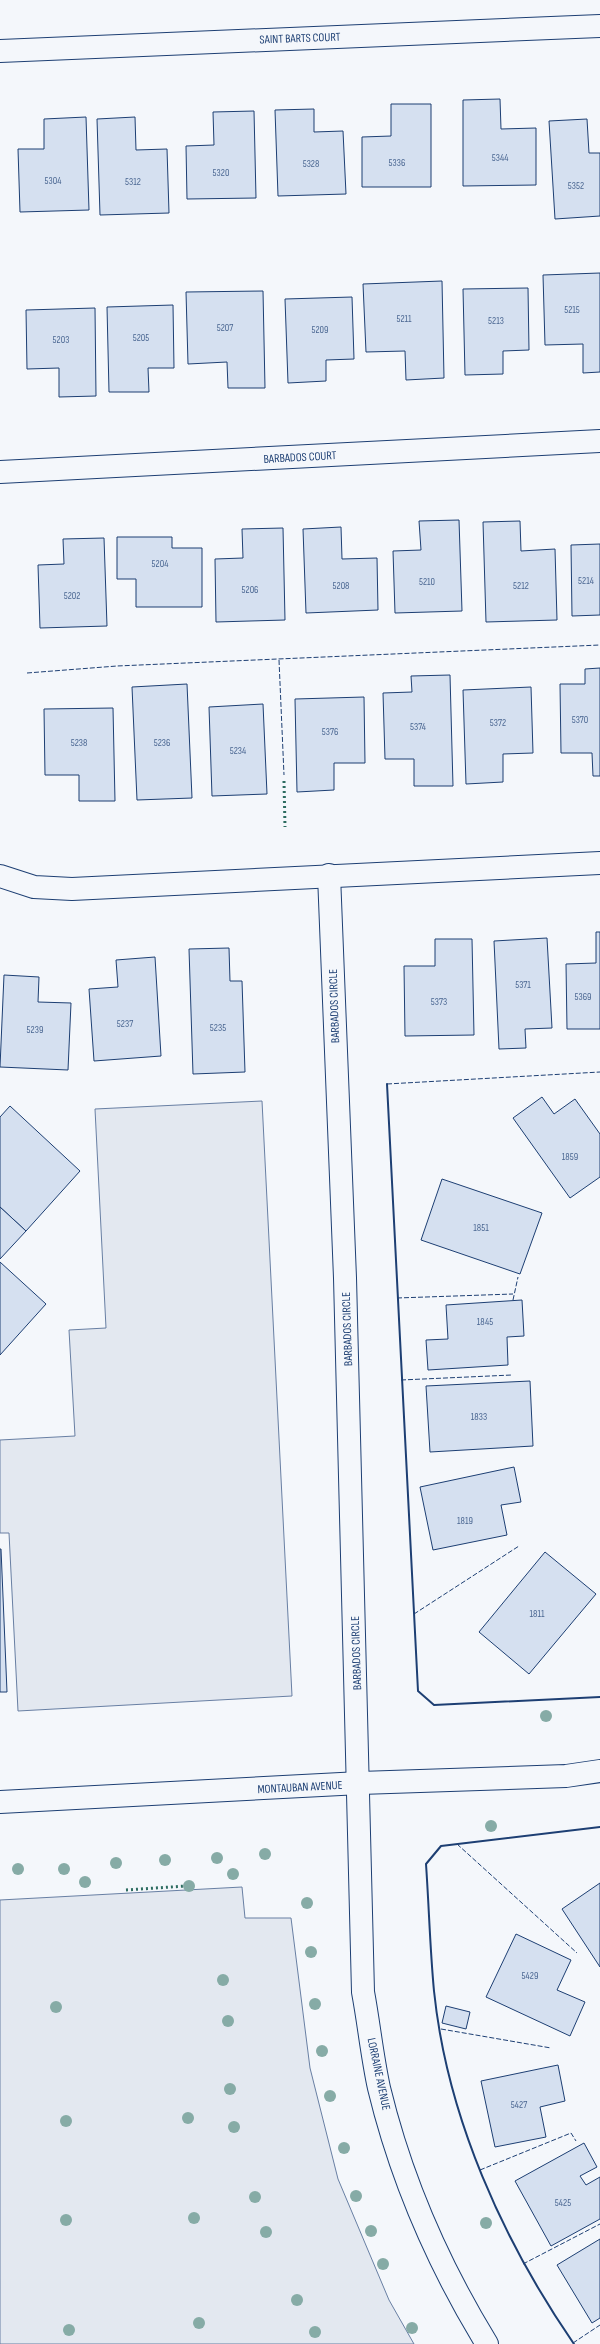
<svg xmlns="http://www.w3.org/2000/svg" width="600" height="2344" viewBox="0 0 600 2344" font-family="'Sofia Sans Condensed',sans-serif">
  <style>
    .parking { fill: #e3e8f0; stroke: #687fa3 }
    .building { fill: #d5e0f0; stroke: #1d3f73 }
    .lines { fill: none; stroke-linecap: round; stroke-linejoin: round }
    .minor-casing { stroke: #1d3f73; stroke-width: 24 }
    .minor { stroke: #f4f7fb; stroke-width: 22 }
    .hedge { stroke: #2c6c60; stroke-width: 3; stroke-dasharray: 2 3; stroke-linecap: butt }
    .fence { stroke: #1d3f73; stroke-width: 1; stroke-dasharray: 5 2; stroke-linecap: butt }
    .wall { stroke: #1d3f73; stroke-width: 2 }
    .tree { fill: #86aba6 }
    .labels { text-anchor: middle; stroke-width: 3; stroke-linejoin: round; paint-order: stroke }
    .number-label { font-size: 10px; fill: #4b6792 }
    .street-label { font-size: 12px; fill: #1d3f73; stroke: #f4f7fb }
  </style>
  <rect width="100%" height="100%" fill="#f4f7fb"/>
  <g class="parking">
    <polygon points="262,1101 292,1696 18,1711 9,1533 0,1533 0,1440 75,1436 69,1330 106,1328 95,1109"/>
    <polygon points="242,1887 245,1918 291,1918 310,2068 338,2179 389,2300 414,2344 0,2344 0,1900"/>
  </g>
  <g class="building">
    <polygon points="500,99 501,129 536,128 536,185 463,186 463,100"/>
    <polygon points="391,104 431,104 431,187 362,187 362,137 391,136"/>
    <polygon points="314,109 314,132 343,131 346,194 278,196 275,110"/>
    <polygon points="254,111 256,198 187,199 186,146 214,145 213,112"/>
    <polygon points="86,117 89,210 20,212 18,149 44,149 44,119"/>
    <polygon points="135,117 136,150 167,149 169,213 100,215 97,119"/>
    <polygon points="587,119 589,153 600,153 600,216 555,219 549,121"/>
    <polygon points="600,273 600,372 583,373 583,344 545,345 543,275"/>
    <polygon points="442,281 444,378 406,380 405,351 366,352 363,284"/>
    <polygon points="528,288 529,350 503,351 503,374 465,375 463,289"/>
    <polygon points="263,291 265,388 228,388 227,362 188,364 186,292"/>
    <polygon points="352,297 354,359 326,360 326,381 288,383 285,299"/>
    <polygon points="173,305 174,368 148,368 149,392 109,392 107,307"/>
    <polygon points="95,308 96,396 59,397 59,368 27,369 26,310"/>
    <polygon points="459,520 462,611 395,613 393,551 421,550 419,521"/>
    <polygon points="520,521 521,551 555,549 557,620 486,622 483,522"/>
    <polygon points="341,527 342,559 377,558 378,610 306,613 303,529"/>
    <polygon points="283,528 285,620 216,622 215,559 243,558 242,529"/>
    <polygon points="117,537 172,537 172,548 202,548 202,607 136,607 136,579 117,579"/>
    <polygon points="104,538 107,626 40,628 38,565 64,564 63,539"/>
    <polygon points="600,544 600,615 572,616 571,545"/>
    <polygon points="600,668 600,776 593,776 592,753 561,753 560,684 585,684 585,669"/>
    <polygon points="450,675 453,786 414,786 414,759 385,759 383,693 412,692 411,676"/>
    <polygon points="187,684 192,798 137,800 132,687"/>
    <polygon points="531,687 533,753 503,754 503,782 466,784 463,690"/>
    <polygon points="364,697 365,763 334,763 334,790 297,792 295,699"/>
    <polygon points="263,704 267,794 212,796 209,707"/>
    <polygon points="113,708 115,801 79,801 79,775 45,775 44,709"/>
    <polygon points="596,932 600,932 600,1029 567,1029 566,964 596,963"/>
    <polygon points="547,938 552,1028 525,1029 526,1048 499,1049 494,941"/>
    <polygon points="435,939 472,939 474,1035 405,1036 404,966 435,966"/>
    <polygon points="229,948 230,981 242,981 245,1072 193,1074 189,949"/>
    <polygon points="155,957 161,1056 94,1061 89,989 118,987 116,960"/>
    <polygon points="4,975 39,977 38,1002 71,1003 68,1070 0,1067"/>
    <polygon points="542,1097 554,1114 575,1099 600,1134 600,1177 570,1198 513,1118"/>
    <polygon points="10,1106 80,1171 26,1231 0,1207 0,1117"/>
    <polygon points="442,1179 542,1213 520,1274 421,1240"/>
    <polygon points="0,1207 26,1231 0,1259"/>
    <polygon points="0,1262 46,1304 0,1355"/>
    <polygon points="522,1300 524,1336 507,1337 508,1365 428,1370 426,1340 448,1339 446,1305"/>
    <polygon points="530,1381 533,1446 430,1452 426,1386"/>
    <polygon points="514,1467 521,1502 501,1505 507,1535 433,1550 420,1487"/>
    <polygon points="1,1549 7,1692 0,1692 0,1549"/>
    <polygon points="545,1552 596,1594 529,1674 479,1632"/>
    <polygon points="600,1883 600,1967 562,1909"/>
    <polygon points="516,1934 571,1960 557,1990 585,2002 570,2036 486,1997"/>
    <polygon points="446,2006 470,2012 466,2029 442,2023"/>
    <polygon points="558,2065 565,2101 540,2107 546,2137 495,2147 481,2081"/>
    <polygon points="584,2143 597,2167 580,2176 586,2185 600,2177 600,2219 551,2246 515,2181"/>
    <polygon points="600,2239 600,2318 592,2323 557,2265"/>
  </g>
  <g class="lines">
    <g class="minor-casing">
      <g id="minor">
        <polyline points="0,51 600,26"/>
        <polyline points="0,472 600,441"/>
        <path d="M329,875L345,1278L363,1992C369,2024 372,2056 379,2088C401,2179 438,2264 487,2344"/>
        <polyline points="0,876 34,887 72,889 600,863"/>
        <polyline points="0,1802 360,1783 566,1776 600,1771"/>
      </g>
    </g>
    <use href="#minor" class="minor"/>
    <g class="hedge">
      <polyline points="284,781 285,827"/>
      <polyline points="126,1890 186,1886"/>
    </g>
    <g class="fence">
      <polyline points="279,660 284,775"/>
      <polyline points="27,673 117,666 600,645"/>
      <polyline points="387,1084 600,1072"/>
      <polyline points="397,1298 513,1294"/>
      <polyline points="513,1300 518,1277"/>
      <polyline points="401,1380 512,1375"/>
      <polyline points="414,1614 519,1546"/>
      <polyline points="457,1844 577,1953"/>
      <polyline points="441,2029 551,2048"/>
      <polyline points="480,2170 571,2133 576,2141"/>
      <polyline points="523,2264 600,2224"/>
      <polyline points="573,2343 600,2325"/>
    </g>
    <g class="wall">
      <polyline points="387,1084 418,1691 434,1705 600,1697"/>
      <path d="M574,2344C503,2241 447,2117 434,1991C430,1949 429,1907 426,1864L441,1846L600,1827"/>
    </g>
  </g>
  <g class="tree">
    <circle cx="546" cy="1716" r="6"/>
    <circle cx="491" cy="1826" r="6"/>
    <circle cx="265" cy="1854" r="6"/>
    <circle cx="217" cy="1858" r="6"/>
    <circle cx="165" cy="1860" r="6"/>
    <circle cx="116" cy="1863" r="6"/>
    <circle cx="18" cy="1869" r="6"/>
    <circle cx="64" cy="1869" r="6"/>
    <circle cx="233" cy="1874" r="6"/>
    <circle cx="85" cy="1882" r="6"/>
    <circle cx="189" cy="1886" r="6"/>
    <circle cx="307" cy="1903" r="6"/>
    <circle cx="311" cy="1952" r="6"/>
    <circle cx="223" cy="1980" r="6"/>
    <circle cx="315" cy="2004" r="6"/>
    <circle cx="56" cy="2007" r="6"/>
    <circle cx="228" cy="2021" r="6"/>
    <circle cx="322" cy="2051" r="6"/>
    <circle cx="230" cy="2089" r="6"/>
    <circle cx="330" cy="2096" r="6"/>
    <circle cx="188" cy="2118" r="6"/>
    <circle cx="66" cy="2121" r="6"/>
    <circle cx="234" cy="2127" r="6"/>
    <circle cx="344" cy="2148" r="6"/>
    <circle cx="356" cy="2196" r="6"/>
    <circle cx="255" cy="2197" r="6"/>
    <circle cx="194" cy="2218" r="6"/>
    <circle cx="66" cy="2220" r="6"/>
    <circle cx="486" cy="2223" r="6"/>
    <circle cx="371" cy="2231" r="6"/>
    <circle cx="266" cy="2232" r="6"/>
    <circle cx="383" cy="2264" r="6"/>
    <circle cx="297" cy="2300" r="6"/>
    <circle cx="199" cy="2323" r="6"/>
    <circle cx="412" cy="2328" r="6"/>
    <circle cx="69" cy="2330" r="6"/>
    <circle cx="315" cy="2332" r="6"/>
  </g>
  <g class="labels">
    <g class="number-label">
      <text x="500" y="161">5344</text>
      <text x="397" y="166">5336</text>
      <text x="311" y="167">5328</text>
      <text x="221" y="176">5320</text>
      <text x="53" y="184">5304</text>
      <text x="133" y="185">5312</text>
      <text x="576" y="189">5352</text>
      <text x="572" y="313">5215</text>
      <text x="404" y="322">5211</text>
      <text x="496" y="324">5213</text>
      <text x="225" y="331">5207</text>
      <text x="320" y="333">5209</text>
      <text x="141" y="341">5205</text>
      <text x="61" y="343">5203</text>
      <text x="160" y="567">5204</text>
      <text x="586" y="584">5214</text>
      <text x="427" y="585">5210</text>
      <text x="341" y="589">5208</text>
      <text x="521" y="589">5212</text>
      <text x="250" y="593">5206</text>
      <text x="72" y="599">5202</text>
      <text x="580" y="723">5370</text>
      <text x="498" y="726">5372</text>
      <text x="418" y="730">5374</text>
      <text x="330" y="735">5376</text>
      <text x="79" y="746">5238</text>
      <text x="162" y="746">5236</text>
      <text x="238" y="754">5234</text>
      <text x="523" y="988">5371</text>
      <text x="583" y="1000">5369</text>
      <text x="439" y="1005">5373</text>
      <text x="125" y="1027">5237</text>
      <text x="218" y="1031">5235</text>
      <text x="35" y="1033">5239</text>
      <text x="570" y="1160">1859</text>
      <text x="481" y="1231">1851</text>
      <text x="485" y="1325">1845</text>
      <text x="479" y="1420">1833</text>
      <text x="465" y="1524">1819</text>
      <text x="537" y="1617">1811</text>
      <text x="530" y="1979">5429</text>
      <text x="519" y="2108">5427</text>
      <text x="563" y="2206">5425</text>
    </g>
    <g class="street-label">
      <text transform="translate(300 38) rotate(-2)" y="4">SAINT BARTS COURT</text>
      <text transform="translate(300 457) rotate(-3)" y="4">BARBADOS COURT</text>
      <text transform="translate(334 1006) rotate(-92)" y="4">BARBADOS CIRCLE</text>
      <text transform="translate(347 1329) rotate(-92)" y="4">BARBADOS CIRCLE</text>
      <text transform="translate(356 1653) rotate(-92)" y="4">BARBADOS CIRCLE</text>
      <text transform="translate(300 1787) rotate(-3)" y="4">MONTAUBAN AVENUE</text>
      <text transform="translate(379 2074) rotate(78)" y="4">LORRAINE AVENUE</text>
    </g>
  </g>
</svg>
